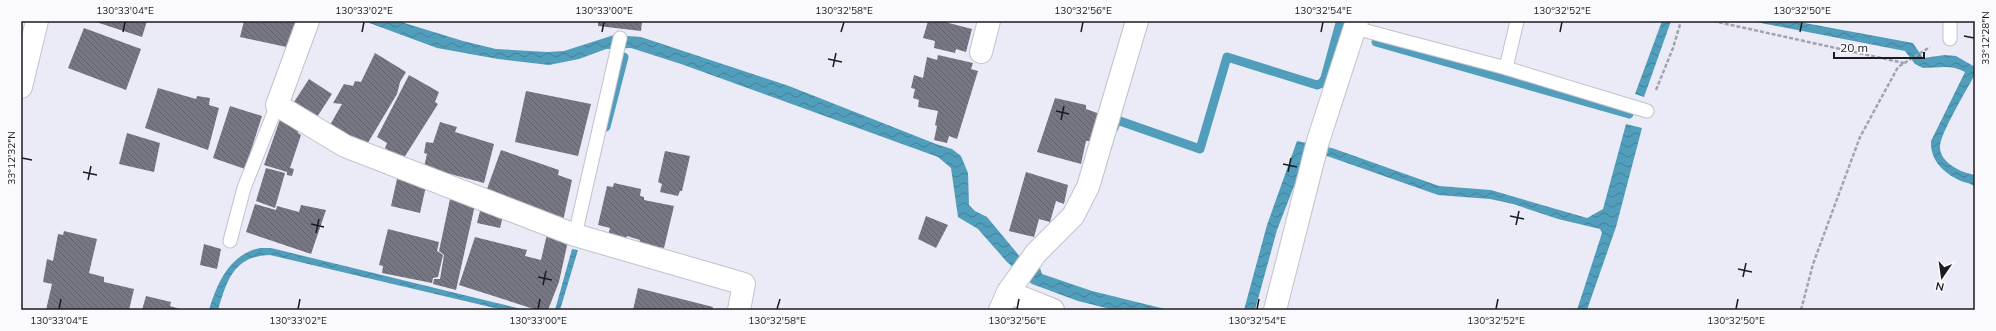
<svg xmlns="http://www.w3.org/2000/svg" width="1996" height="331" viewBox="0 0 1996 331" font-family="Mulish,sans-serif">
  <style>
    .water { fill: url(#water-waves) }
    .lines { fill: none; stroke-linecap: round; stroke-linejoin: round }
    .stream { stroke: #519ebc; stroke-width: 9 }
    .building { fill: url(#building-back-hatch) }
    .lane-casing { stroke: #c1c2ce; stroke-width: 15 }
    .street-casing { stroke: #c1c2ce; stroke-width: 24 }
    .secondary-casing { stroke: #c1c2ce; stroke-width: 24 }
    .path { stroke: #a2a3ac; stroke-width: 2.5; stroke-dasharray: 4 2; stroke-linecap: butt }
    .lane { stroke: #fff; stroke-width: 13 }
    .street { stroke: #fff; stroke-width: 22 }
    .secondary { stroke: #fff; stroke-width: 22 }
    .ticks { fill: none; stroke: #1b1b1f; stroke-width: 1.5 }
    .neatline { fill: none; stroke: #1b1b1f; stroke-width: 1.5 }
    .ticks-label { font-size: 10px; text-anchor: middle; fill: #1b1b1f }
  </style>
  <defs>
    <pattern id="water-waves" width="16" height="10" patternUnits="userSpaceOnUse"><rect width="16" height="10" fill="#519ebc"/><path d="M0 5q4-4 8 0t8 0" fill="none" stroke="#428098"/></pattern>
    <pattern id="building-back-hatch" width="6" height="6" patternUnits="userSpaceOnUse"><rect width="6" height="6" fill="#767782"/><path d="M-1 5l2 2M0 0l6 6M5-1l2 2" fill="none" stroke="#60616a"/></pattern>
  </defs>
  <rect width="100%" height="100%" fill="#eaebf7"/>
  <g class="water">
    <polygon points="364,21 398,21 463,41 496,49 547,52 564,51 614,35 641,37 789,86 936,144 952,149 961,156 968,173 969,205 975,211 987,217 1031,270 1039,265 1042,274 1092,291 1169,310 1114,310 1078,301 1032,284 1007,262 978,229 958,217 951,168 938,157 681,64 631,48 606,49 579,59 549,65 498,59 437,48"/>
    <polygon points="1662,21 1671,21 1644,97 1635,94"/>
    <path d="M1751,21H1794L1913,43L1923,58L1945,55L1956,56L1975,67V74C1968,88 1941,132 1940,146C1939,163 1962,173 1975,175V187C1971,183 1966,183 1961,181C1943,173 1930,160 1931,141L1965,72C1950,64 1939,68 1923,68L1915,64L1905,51Z"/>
    <polygon points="1626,124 1642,128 1616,227 1587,310 1577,310 1602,233 1600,229 1558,219 1513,204 1490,199 1438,195 1327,156 1303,163 1277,230 1255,310 1244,310 1267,225 1297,141 1332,148 1439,186 1491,190 1587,218 1603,209"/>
    <path d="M260,248H271L525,310H503L270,255C234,256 227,280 218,310H209C217,283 230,254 260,248Z"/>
    <polygon points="572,249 578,250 560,310 555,310"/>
  </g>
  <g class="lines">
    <g class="stream">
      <polyline points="1376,42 1629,114"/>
      <polyline points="606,127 624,57"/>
      <polyline points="1114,128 1117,120 1200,149 1227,57 1317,85 1322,83 1325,78 1340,23"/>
    </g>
  </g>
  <g class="building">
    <polygon points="93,21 147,21 142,37"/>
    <polygon points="244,21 297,21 291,48 240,37"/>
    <polygon points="598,21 642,21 641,31 598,26"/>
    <polygon points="928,21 941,21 972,29 966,52 956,49 955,53 934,48 935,41 923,38"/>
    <polygon points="84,28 141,49 126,90 68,68"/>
    <polygon points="375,53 406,72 400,82 397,94 366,146 330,125 342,104 333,103 344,84 353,86 355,81 361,82"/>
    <polygon points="938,55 973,63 971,69 978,71 957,139 949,136 947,143 934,140 937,126 935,125 938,111 918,107 919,100 913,98 915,89 911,88 914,75 923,78 927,57 937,60"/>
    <polygon points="409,75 439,92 435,102 438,104 402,161 385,148 387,143 377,137"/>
    <polygon points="309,79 332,94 317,117 294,102"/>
    <polygon points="158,88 196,99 197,96 210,98 209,105 219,108 208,150 145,128"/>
    <polygon points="526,91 591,104 578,156 515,142"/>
    <polygon points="1055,98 1086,105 1086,109 1100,114 1091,141 1086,141 1081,164 1037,152"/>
    <polygon points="230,106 262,116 245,169 213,158"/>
    <polygon points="282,114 298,128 298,133 301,135 290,168 294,169 292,176 287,175 287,172 264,165"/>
    <polygon points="440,122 457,127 455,132 494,144 484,183 424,167 427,154 424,153 426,142 433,143"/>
    <polygon points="127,133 160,143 154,172 119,164"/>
    <polygon points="501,150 559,170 558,175 572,180 563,221 487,189"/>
    <polygon points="665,151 690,156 682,191 680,191 678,196 660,192 662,184 658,182"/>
    <polygon points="266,168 285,173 275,208 256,201"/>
    <polygon points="1026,172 1068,185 1064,204 1056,201 1050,222 1039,219 1034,237 1009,231"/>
    <polygon points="397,179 426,186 420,213 391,206"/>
    <polygon points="614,183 641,189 640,196 644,197 644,200 674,206 664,248 639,244 640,240 627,236 625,240 608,235 610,228 598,225 607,186 613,187"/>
    <polygon points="450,199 475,205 456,290 433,284 434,279 440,279 444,255 439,251"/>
    <polygon points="255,204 276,210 277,206 299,212 301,205 326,210 311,254 246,232"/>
    <polygon points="481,207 504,212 500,228 477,223"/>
    <polygon points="926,216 948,225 936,248 918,239"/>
    <polygon points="388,229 439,242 437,251 443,255 438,277 433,278 432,283 382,273 383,266 379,265"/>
    <polygon points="64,231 97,239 89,273 104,277 104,282 134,289 129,310 46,310 52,284 43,282 47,259 53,261 58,234 63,235"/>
    <polygon points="547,234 568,241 559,282 548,310 537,310 459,285 475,237 527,250 525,256 541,260"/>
    <polygon points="204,244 221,249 217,269 200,265"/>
    <polygon points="638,288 713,307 712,310 633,310"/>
    <polygon points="146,296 171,302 170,306 183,310 142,310"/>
  </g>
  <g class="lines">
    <g class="lane-casing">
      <g id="lane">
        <polyline points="1950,21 1950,39"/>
        <polyline points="1355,28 1506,68 1647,111"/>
        <polyline points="1506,68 1517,21"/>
        <polyline points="575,235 620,38"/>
        <polyline points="230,241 244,188 277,105"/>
      </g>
    </g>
    <g class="street-casing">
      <g id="street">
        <polyline points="308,21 277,105 345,146 575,235 744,284 739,310"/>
        <polyline points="981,52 989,21"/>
        <polyline points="1008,292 1053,310"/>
        <polyline points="1000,310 1008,292 1036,253 1073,216 1088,187 1137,21"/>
        <polyline points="1275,310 1318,141 1357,21"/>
      </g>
    </g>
    <g class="secondary-casing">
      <polyline id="secondary" points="21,87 37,21"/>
    </g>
    <g class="path">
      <polyline points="1713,21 1904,63"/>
      <polyline points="1656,90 1673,48 1681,21"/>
      <polyline points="1801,310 1813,264 1860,137 1898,67 1930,47"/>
    </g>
    <use href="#lane" class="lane"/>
    <use href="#street" class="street"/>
    <use href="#secondary" class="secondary"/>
  </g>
  <path class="ticks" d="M123,32L125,22M362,32L364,22M602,32L604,22M841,32L844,22M1081,32L1083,22M1321,32L1323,22M1560,32L1562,22M1800,32L1802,22M1964,36L1974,38M828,59L842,62M833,67L836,53M1056,111L1069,114M1061,120L1064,106M22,158L32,160M1283,164L1297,167M83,172L97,175M1288,172L1291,158M88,180L91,166M1510,216L1524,219M311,224L324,227M1516,225L1519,211M316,233L319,219M1738,269L1752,272M538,277L552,280M1743,277L1746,263M543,285L546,271M59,309L61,299M298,309L300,299M538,309L540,299M777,309L780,299M1017,309L1019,299M1257,309L1259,299M1496,309L1498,299M1736,309L1738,299"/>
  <rect width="1996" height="331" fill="none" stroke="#f9f9fe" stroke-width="44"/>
  <g transform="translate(1942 277) rotate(193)" stroke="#f9f9fe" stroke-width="3" paint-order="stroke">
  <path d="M0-3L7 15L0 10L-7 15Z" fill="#1b1b1f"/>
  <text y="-6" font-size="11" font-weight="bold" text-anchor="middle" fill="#1b1b1f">N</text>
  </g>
  <path d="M1834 52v6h90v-6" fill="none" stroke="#1b1b1f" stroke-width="2"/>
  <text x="1840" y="52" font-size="12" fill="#1b1b1f" stroke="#f9f9fe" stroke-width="3" paint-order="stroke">20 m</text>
  <rect x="22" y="22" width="1952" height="287" class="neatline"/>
  <g class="ticks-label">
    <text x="125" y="14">130°33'04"E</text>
    <text x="364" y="14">130°33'02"E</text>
    <text x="604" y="14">130°33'00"E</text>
    <text x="844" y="14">130°32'58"E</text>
    <text x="1083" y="14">130°32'56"E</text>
    <text x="1323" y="14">130°32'54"E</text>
    <text x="1562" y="14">130°32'52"E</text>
    <text x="1802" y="14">130°32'50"E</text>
    <text transform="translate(1985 38) rotate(-90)" y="4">33°12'28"N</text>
    <text transform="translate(11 158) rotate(-90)" y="4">33°12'32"N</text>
    <text x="59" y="324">130°33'04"E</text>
    <text x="298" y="324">130°33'02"E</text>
    <text x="538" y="324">130°33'00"E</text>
    <text x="777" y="324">130°32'58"E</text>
    <text x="1017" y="324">130°32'56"E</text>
    <text x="1257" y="324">130°32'54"E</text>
    <text x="1496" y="324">130°32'52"E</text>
    <text x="1736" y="324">130°32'50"E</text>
  </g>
</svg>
